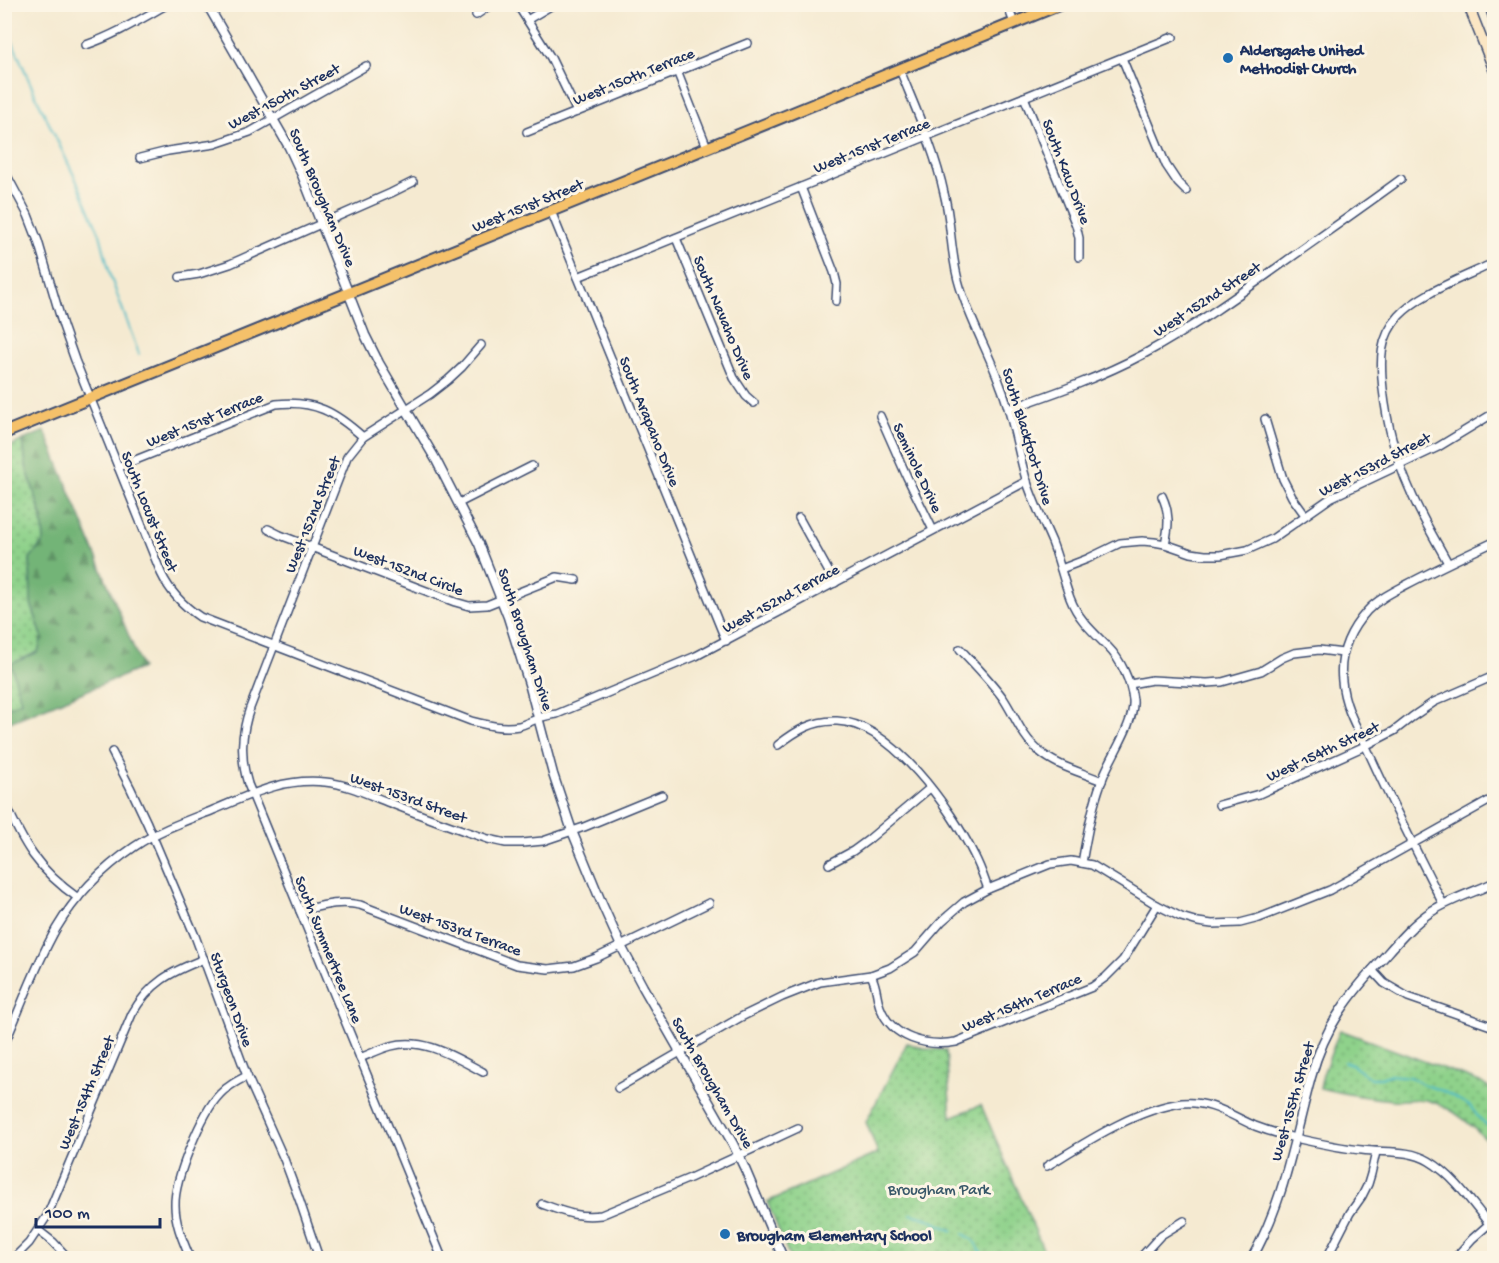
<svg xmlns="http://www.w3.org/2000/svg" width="1499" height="1263" viewBox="0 0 1499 1263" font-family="'Gochi Hand',sans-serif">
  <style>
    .grass { fill: url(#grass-dots); stroke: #558074; stroke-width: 1.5 }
    .forest { fill: url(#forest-firs); stroke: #47726a; stroke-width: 1.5 }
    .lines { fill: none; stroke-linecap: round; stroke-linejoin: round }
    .stream { stroke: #4dbbc7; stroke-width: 2 }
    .minor-casing { stroke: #3c4b6f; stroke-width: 10 }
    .tertiary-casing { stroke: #3c4b6f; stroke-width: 11 }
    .secondary-casing { stroke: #3c4b6f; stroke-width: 12 }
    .primary-casing { stroke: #3c4b6f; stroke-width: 14 }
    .minor { stroke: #fff; stroke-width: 7 }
    .tertiary { stroke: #fff; stroke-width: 8 }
    .secondary { stroke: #fbe6c4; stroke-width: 9 }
    .primary { stroke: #f5c16b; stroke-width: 10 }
    .poi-dot { fill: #1f6fb2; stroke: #fcf5e5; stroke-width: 2 }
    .labels { text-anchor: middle; stroke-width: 6; stroke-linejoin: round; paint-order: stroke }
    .poi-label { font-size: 16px; font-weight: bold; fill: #1b2f5e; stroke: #fcf5e5; text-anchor: start }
    .street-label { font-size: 16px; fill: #1b2f5e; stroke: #fcf5e5 }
    .park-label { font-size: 16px; fill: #385869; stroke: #fcf5e5 }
  </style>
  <defs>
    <pattern id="grass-dots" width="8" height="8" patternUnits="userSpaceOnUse" patternTransform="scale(1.5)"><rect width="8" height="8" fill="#8fd28b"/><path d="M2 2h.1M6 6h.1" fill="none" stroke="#74ab75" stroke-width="1.8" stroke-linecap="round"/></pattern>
    <pattern id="forest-firs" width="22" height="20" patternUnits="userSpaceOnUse" patternTransform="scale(1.5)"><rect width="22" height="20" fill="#73b477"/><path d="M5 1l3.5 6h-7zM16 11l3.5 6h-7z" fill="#5e9365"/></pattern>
  </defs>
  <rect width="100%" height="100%" fill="#fcf5e5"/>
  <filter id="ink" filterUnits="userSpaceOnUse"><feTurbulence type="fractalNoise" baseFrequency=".0167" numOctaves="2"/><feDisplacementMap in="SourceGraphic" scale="12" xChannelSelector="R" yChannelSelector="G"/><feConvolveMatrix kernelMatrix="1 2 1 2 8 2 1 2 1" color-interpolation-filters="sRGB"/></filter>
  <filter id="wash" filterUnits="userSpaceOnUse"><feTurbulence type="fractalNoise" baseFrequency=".008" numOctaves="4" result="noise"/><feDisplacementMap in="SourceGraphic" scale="24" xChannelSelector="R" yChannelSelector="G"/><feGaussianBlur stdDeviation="1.35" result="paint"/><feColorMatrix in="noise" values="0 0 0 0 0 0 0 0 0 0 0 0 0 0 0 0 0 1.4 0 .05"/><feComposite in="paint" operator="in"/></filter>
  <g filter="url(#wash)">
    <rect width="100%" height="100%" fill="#f5ead1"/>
    <g class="grass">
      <polygon points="23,440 26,466 42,517 44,542 30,559 31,603 42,636 39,652 22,701 5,709 5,449"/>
      <path d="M1340,1030L1480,1082L1494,1092V1148C1476,1129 1453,1106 1426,1100C1416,1098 1404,1101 1393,1100C1368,1098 1344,1094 1320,1088L1323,1074Z"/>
      <polygon points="907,1043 927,1049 946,1050 951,1117 981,1105 1047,1258 790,1258 767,1202 878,1153 866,1122"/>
    </g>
    <polygon class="forest" points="45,431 142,668 5,724 5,709 21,701 11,664 38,652 42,636 31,603 30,558 44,541 42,517 26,466 23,440"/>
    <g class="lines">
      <g class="stream">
        <polyline points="4,22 34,92 79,186 100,234 111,278 139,354"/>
        <polyline points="1344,1062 1352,1065 1370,1078 1381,1078 1389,1075 1411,1077 1422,1084 1443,1091 1470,1106 1479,1118 1494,1131"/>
        <polyline points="911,1214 926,1218 953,1231"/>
        <polyline points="964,1234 974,1241 985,1258"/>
      </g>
    </g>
  </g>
  <g filter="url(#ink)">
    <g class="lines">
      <g class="minor-casing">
        <g id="minor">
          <polyline points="517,4 551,58 577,112"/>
          <polyline points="1007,4 1014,23"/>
          <polyline points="476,15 492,4"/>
          <polyline points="527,20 554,4"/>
          <path d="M86,45C115,35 141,19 168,4"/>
          <polyline points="1122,58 1166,165 1178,183 1186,191"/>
          <path d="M900,70C916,110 935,151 944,193C952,224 950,256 960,287C971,322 989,353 1001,387C1013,417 1017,448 1026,479C1033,501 1043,521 1052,542C1059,560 1063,579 1070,598C1078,619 1093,632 1108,647C1121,660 1131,682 1133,700C1135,723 1110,757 1102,780C1092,807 1087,834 1082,863"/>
          <polyline points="677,71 707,147"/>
          <polyline points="1024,97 1076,225 1079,238 1079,257"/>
          <polyline points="527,132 748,43"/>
          <polyline points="140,158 168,151 215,144 250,132 366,66"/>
          <path d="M4,170L28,215L38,241L63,326L75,360L161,573C170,592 182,605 200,617L471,721C487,725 502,729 519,726C526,724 531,721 537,719C543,716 550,715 557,714L696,656L1027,481"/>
          <polyline points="801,187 834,272 837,284 836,301"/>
          <polyline points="551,211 726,641"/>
          <polyline points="676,238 734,378 746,396 754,403"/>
          <polyline points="180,277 199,274 230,264 391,193 413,182"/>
          <polyline points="578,277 1173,37"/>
          <path d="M1009,409C1055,393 1101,377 1144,354C1194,327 1240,294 1286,261C1324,234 1363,207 1401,179"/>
          <polyline points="880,416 907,477 933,530"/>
          <polyline points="1265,419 1283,479 1292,497 1305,515"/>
          <path d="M118,467L276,404C315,400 335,412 363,437"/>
          <path d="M1162,496C1170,513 1169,526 1165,544"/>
          <polyline points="459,503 532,466"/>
          <polyline points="799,518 835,583"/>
          <polyline points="268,529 280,535 455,602 469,606 487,605 557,577 576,580"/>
          <path d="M1448,563C1435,539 1420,515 1410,490C1395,457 1387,424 1383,389C1380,361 1379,338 1399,316C1419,294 1460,279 1487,266"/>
          <polyline points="1061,569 1087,559 1120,543 1142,541 1154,542 1165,544 1191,553 1205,555 1220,555 1247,550 1272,539 1332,497 1438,447 1494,413"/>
          <path d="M960,649C975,665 990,680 1003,698C1015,716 1022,737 1039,751C1056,766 1081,772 1102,781"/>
          <polyline points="1130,684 1152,680 1207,683 1222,682 1261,671 1282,658 1294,653 1319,650 1343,653"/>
          <path d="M778,745C796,731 813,720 837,721C891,723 952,810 974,855C980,866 984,878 988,889"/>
          <polyline points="112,752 130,787 147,823 195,936 247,1076 284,1159 299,1199 319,1258"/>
          <path d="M4,800C23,844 38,870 78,898"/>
          <polyline points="1219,805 1259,794 1365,746 1394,731 1412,717 1434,702 1494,676"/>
          <polyline points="829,864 853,851 868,840 930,788"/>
          <path d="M1443,904C1418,854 1392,804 1369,753C1358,730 1344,707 1342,681C1339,655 1349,631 1367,611C1377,600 1391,593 1404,586C1434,570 1464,556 1494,542"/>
          <path d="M300,911C321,906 339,900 360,905L517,965L548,969L574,966L596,958L709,903"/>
          <polyline points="1372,970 1384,983 1408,997 1494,1027"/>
          <path d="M871,975C877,986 876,996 880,1007C892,1039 927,1047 956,1042L1092,987L1106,977L1123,960L1157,905"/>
          <path d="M4,1045C21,1007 35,966 56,929C75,897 103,868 134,847C159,830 188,820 216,809C253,793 284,778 325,782C348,784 369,795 390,803C423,816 455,828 488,839L506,843H522L543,841L584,827L662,795"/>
          <path d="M360,1058C370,1054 380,1049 391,1046C425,1037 454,1057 483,1072"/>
          <polyline points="618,1088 741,1017 782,997 820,982 871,975 890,968 915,952 942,921 964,902 988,889 1050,864 1071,861 1092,865 1157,905 1181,917 1198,922 1212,924 1240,923 1259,918 1330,890 1494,798"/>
          <path d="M1047,1166C1086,1142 1136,1109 1182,1103C1210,1100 1232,1116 1255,1126C1268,1131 1282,1135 1295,1138C1317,1143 1340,1148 1362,1150C1384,1153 1409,1149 1429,1161C1456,1177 1474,1206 1494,1230"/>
          <path d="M542,1204C564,1212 578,1218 601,1215L690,1178L798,1128"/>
          <polyline points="39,1231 53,1242 68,1258"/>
          <path d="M14,1258L29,1243L47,1216L132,1014C150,982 171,972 204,959"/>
          <path d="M190,1258C183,1241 175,1224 175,1205C174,1180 202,1112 220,1094C227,1086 237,1081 247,1076"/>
          <path d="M442,1258L248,784C240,757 241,734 250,708L347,457L363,437L430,394L448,380L462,367L481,345"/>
          <polyline points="1140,1258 1161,1235 1184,1221"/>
          <polyline points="1327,1258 1350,1213 1362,1196 1368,1184 1371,1174 1376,1152"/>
          <polyline points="1455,1258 1472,1239 1489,1224"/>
        </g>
      </g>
      <g class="tertiary-casing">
        <g id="tertiary">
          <polyline points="207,4 289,147 302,175 365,335 379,363 436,460 479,544 508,617 530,687 553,774 572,831 602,904 621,946 643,987 733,1144 745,1169 783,1258"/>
          <path d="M1252,1258C1284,1202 1294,1139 1311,1077C1325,1025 1350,994 1386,955C1400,939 1414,923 1432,911C1451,899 1474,892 1494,883"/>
        </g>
      </g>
      <g class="secondary-casing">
        <g id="secondary">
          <polyline points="1468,4 1494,70"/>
          <polyline points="1489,4 1494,18"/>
        </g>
      </g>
      <g class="primary-casing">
        <polyline id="primary" points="4,433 1061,4"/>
      </g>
      <use href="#minor" class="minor"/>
      <use href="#tertiary" class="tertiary"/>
      <use href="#secondary" class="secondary"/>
      <use href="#primary" class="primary"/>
    </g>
  </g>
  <g class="poi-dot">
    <circle cx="1228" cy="58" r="6"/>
    <circle cx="725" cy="1234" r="6"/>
  </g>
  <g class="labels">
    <g class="poi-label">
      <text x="1240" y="55">Aldersgate United<tspan x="1240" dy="18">Methodist Church</tspan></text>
      <text x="737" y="1240">Brougham Elementary School</text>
    </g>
    <g class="street-label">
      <text transform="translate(633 75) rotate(-22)" y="6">West 150th Terrace</text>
      <text transform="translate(283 95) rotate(-28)" y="6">West 150th Street</text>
      <text transform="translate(871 144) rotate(-22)" y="6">West 151st Terrace</text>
      <text transform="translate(1068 171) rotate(69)" y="6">South Kaw Drive</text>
      <text transform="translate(324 197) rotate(67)" y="6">South Brougham Drive</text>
      <text transform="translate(527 204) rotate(-22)" y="6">West 151st Street</text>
      <text transform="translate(1206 298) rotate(-33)" y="6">West 152nd Street</text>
      <text transform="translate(725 317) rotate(67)" y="6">South Navaho Drive</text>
      <text transform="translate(204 418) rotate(-22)" y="6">West 151st Terrace</text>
      <text transform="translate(651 421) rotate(68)" y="6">South Arapaho Drive</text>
      <text transform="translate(1029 436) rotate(73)" y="6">South Blackfoot Drive</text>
      <text transform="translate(1374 463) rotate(-27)" y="6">West 153rd Street</text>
      <text transform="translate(919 467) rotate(65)" y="6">Seminole Drive</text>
      <text transform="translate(151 511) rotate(68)" y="6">South Locust Street</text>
      <text transform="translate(311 514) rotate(-68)" y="6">West 152nd Street</text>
      <text transform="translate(409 569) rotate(21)" y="6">West 152nd Circle</text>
      <text transform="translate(780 597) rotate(-28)" y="6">West 152nd Terrace</text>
      <text transform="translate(527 639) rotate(72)" y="6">South Brougham Drive</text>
      <text transform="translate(1322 750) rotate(-25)" y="6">West 154th Street</text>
      <text transform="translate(409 796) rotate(20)" y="6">West 153rd Street</text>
      <text transform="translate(461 928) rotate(20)" y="6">West 153rd Terrace</text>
      <text transform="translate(330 949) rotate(68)" y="6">South Summertree Lane</text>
      <text transform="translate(233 999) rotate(70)" y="6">Sturgeon Drive</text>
      <text transform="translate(1021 1001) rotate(-23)" y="6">West 154th Terrace</text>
      <text transform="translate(714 1082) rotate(60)" y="6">South Brougham Drive</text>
      <text transform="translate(85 1092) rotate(-67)" y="6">West 154th Street</text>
      <text transform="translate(1291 1101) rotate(-74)" y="6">West 155th Street</text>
    </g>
    <g class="park-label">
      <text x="939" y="1194">Brougham Park</text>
    </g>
  </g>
  <rect width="1499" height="1263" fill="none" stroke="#fcf5e5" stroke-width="24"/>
  <path d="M36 1218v9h124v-9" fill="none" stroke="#1b2f5e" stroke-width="3"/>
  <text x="45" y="1218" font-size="18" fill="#1b2f5e" stroke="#fcf5e5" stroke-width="4.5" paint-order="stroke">100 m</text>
</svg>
